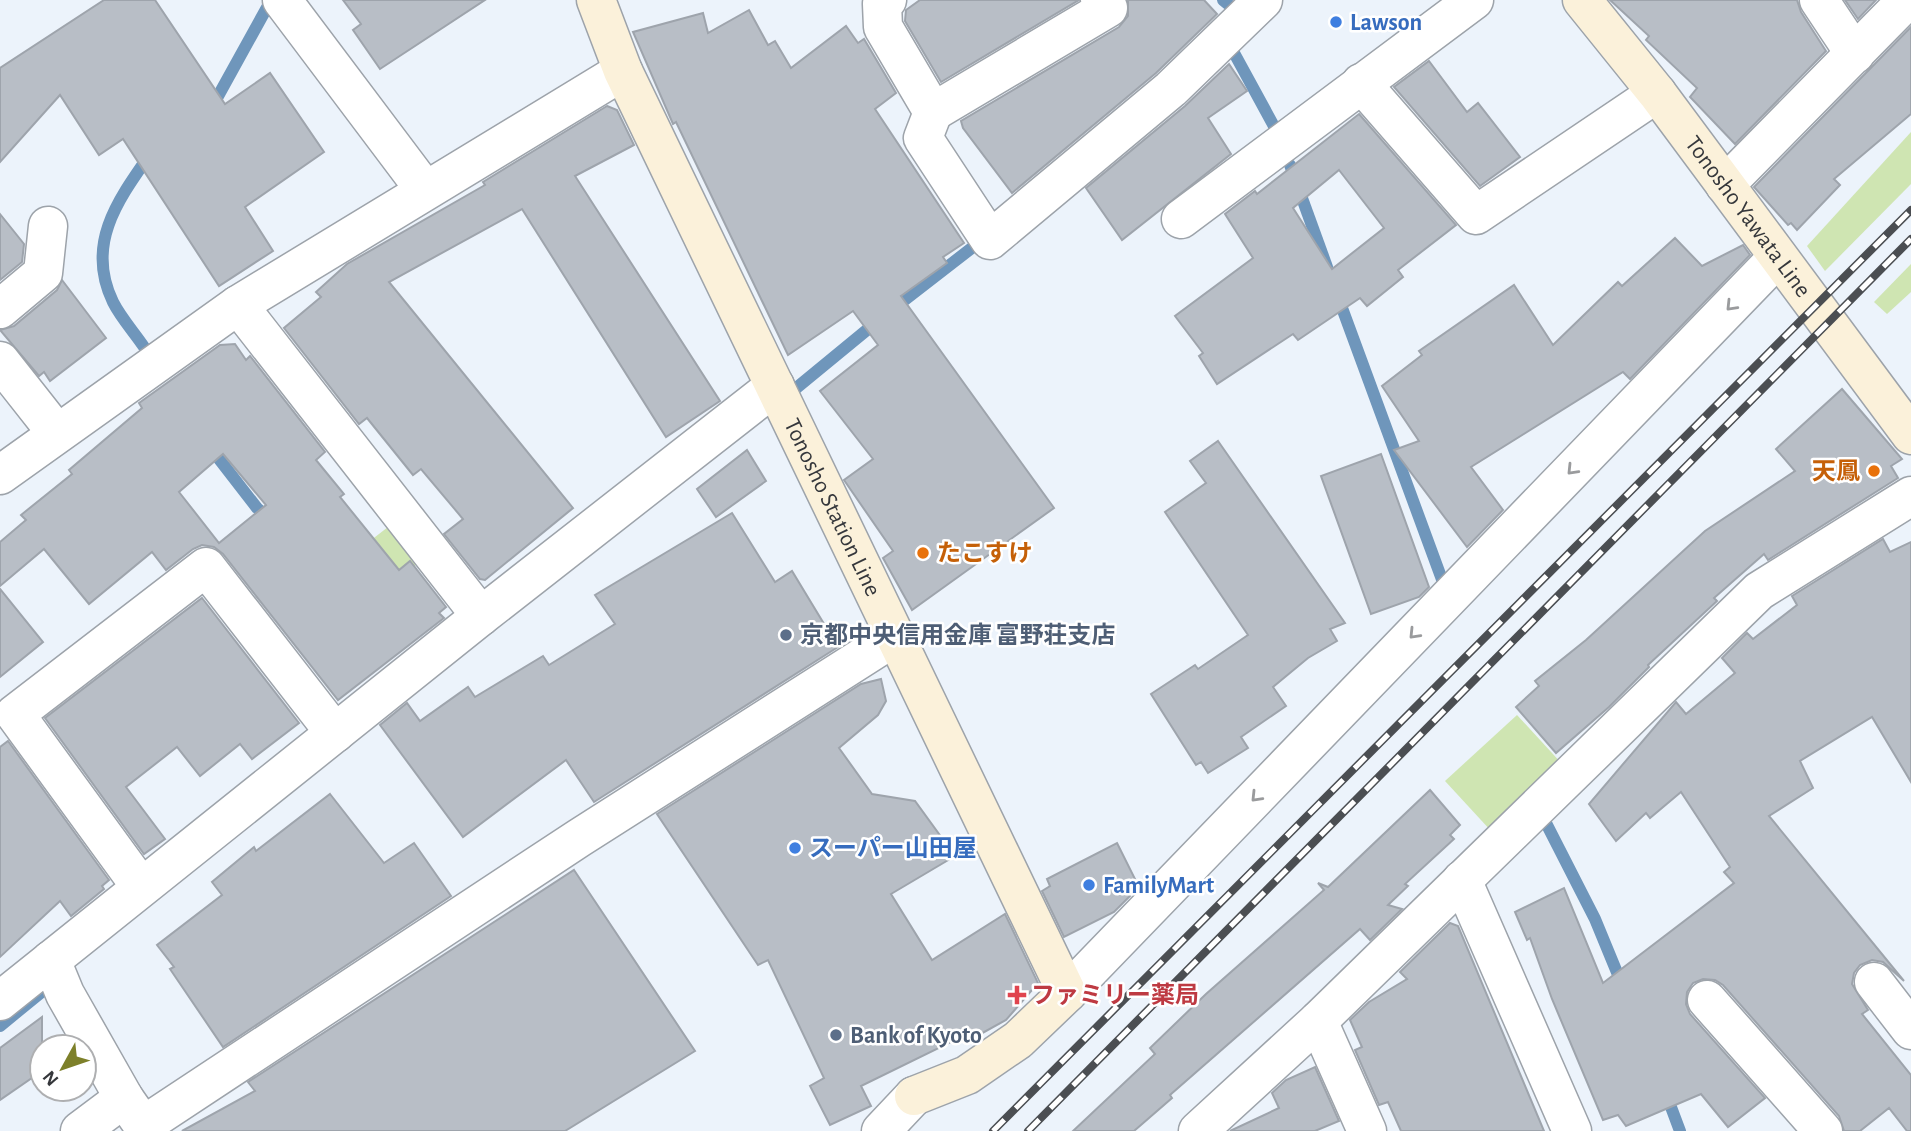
<svg xmlns="http://www.w3.org/2000/svg" width="1911" height="1131" viewBox="0 0 1911 1131" font-family="'Alegreya Sans','Noto Sans JP',sans-serif">
  <style>
    .green { fill: #cfe5b2 }
    .lines { fill: none; stroke-linecap: round; stroke-linejoin: round }
    .stream { stroke: #6f96bb; stroke-width: 12 }
    .building { fill: #b8bec6; stroke: #9ea4ac; stroke-width: 2; fill-rule: evenodd }
    .minor-casing { stroke: #9da3aa; stroke-width: 41 }
    .secondary-casing { stroke: #9da3aa; stroke-width: 41 }
    .minor { stroke: #fff; stroke-width: 38 }
    .secondary { stroke: #fbf1da; stroke-width: 38 }
    .rail-casing { stroke: #4b4e52; stroke-width: 8 }
    .rail { stroke: #fff; stroke-width: 5; stroke-dasharray: 16; stroke-linecap: butt }
    .oneway { stroke: #9a9b9d }
    .shop-dot { fill: #3f7fe0; stroke: #fff; stroke-width: 2.5 }
    .food-dot { fill: #e8710a; stroke: #fff; stroke-width: 2.5 }
    .service-dot { fill: #5c6f8a; stroke: #fff; stroke-width: 2.5 }
    .health-dot { fill: #e0444e; stroke: #fff; stroke-width: 2.5 }
    .labels { text-anchor: middle; stroke-width: 5; stroke-linejoin: round; paint-order: stroke }
    .shop-label { font-size: 24px; font-weight: bold; fill: #366cbe; stroke: #fff; text-anchor: start }
    .street-label { font-size: 24px; fill: #35373b; stroke: #fff }
    .food-label { font-size: 24px; font-weight: bold; fill: #c56008; stroke: #fff; text-anchor: end }
    .service-label { font-size: 24px; font-weight: bold; fill: #4e5e75; stroke: #fff; text-anchor: start }
    .health-label { font-size: 24px; font-weight: bold; fill: #be3a42; stroke: #fff; text-anchor: start }
  </style>
  <rect width="100%" height="100%" fill="#ecf3fb"/>
  <g class="green">
    <polygon points="1911,132 1911,184 1825,271 1807,246"/>
    <polygon points="1911,264 1911,292 1887,314 1874,302"/>
    <polygon points="388,527 417,564 365,607 334,569"/>
    <polygon points="1517,715 1563,765 1492,832 1445,781"/>
  </g>
  <g class="lines">
    <g class="stream">
      <polyline points="1223,0 1239,13"/>
      <polyline points="1233,51 1276,130"/>
      <polyline points="208,106 217,98 270,2"/>
      <polyline points="1290,165 1327,267"/>
      <polyline points="1338,297 1444,585"/>
      <polyline points="893,309 973,247"/>
      <path d="M144,347C134,332 121,318 113,302C85,244 118,200 151,153"/>
      <polyline points="789,394 879,320"/>
      <polyline points="209,446 257,508 271,520"/>
      <polyline points="1546,823 1595,919 1623,987"/>
      <polyline points="0,1026 55,981"/>
      <polyline points="1665,1091 1680,1131"/>
    </g>
  </g>
  <g class="building">
    <polygon points="104,0 155,0 225,104 270,73 324,152 245,207 273,251 219,286 123,139 99,155 60,95 0,162 0,68"/>
    <polygon points="343,0 485,0 380,69 353,30 361,24"/>
    <polygon points="920,0 1079,0 941,82 905,21 906,10"/>
    <polygon points="1128,0 1204,0 1217,14 1156,73 1012,193 963,128 961,121 1119,27 1128,16"/>
    <polygon points="1610,0 1797,0 1801,12 1826,51 1735,144 1690,97 1697,88 1646,40 1649,36"/>
    <polygon points="1845,0 1876,0 1858,19"/>
    <polygon points="749,10 768,45 775,41 791,68 846,26 858,43 864,39 896,93 875,109 964,243 943,257 947,263 901,296 1054,508 912,610 883,558 893,551 844,480 873,459 820,391 878,345 853,311 788,355 676,122 673,124 633,32 703,13 708,33"/>
    <polygon points="1911,27 1911,114 1834,179 1840,185 1797,230 1791,223 1788,225 1754,187"/>
    <polygon points="1429,61 1467,112 1478,103 1520,157 1480,186 1394,87"/>
    <polygon points="1229,64 1247,91 1208,118 1231,154 1122,240 1086,188 1185,106"/>
    <polygon points="607,106 617,110 634,145 575,176 720,401 666,437 522,209 389,282 573,508 485,580 480,579 444,534 463,519 421,469 413,475 367,418 359,424 284,328 321,297 316,292 347,264 485,185 483,182"/>
    <path d="M1359,114L1456,225L1398,270L1403,277L1367,306L1360,298L1298,340L1293,334L1217,384L1199,356L1203,353L1175,316L1253,258L1225,214L1255,191L1257,194ZM1339,170L1384,228L1332,269L1293,208Z"/>
    <polygon points="0,214 24,244 22,262 0,280"/>
    <polygon points="1675,238 1702,266 1743,245 1750,255 1630,379 1623,372 1471,467 1503,510 1467,547 1394,450 1419,441 1382,386 1422,355 1419,351 1514,285 1553,345 1618,282 1622,286"/>
    <polygon points="62,280 106,338 50,381 44,372 39,376 0,330 14,326 57,290"/>
    <path d="M235,344L246,360L250,356L325,452L316,460L344,494L340,497L399,570L410,561L446,607L439,613L444,618L338,700L223,554L214,547L202,545L193,549L166,570L152,552L89,604L44,549L0,586V542L26,520L21,515L72,474L69,470L142,408L139,403L220,345ZM223,454L266,505L219,543L179,492Z"/>
    <polygon points="1842,389 1902,459 1891,466 1898,478 1768,560 1764,554 1714,598 1717,601 1648,665 1649,667 1609,707 1556,753 1516,707 1539,686 1535,681 1586,640 1705,531 1795,471 1776,449"/>
    <polygon points="1218,441 1345,623 1330,629 1337,641 1308,658 1273,687 1286,706 1241,737 1248,748 1208,773 1201,762 1196,765 1151,694 1195,665 1198,669 1248,635 1165,512 1206,483 1190,461"/>
    <polygon points="747,450 766,481 716,517 697,489"/>
    <polygon points="1381,454 1429,587 1419,597 1371,614 1321,476"/>
    <polygon points="732,513 775,582 792,571 838,647 594,802 566,760 463,837 380,725 407,703 420,721 468,687 475,697 543,656 549,665 615,624 595,595"/>
    <polygon points="1883,539 1890,552 1911,542 1911,782 1872,717 1800,761 1813,788 1769,816 1904,981 1883,962 1872,960 1860,965 1854,973 1852,984 1868,1010 1862,1014 1911,1075 1911,1131 1907,1131 1889,1108 1860,1131 1844,1131 1839,1116 1723,985 1715,980 1703,979 1693,983 1687,992 1686,1004 1690,1014 1765,1098 1728,1127 1701,1094 1626,1126 1618,1115 1603,1120 1552,999 1530,938 1527,940 1515,912 1564,888 1603,983 1734,883 1724,872 1730,867 1681,792 1650,818 1646,813 1616,841 1589,804 1676,702 1686,714 1735,673 1722,658 1747,633 1753,639 1797,605 1792,596"/>
    <polygon points="0,589 43,642 0,677"/>
    <polygon points="202,598 299,723 252,759 240,744 200,776 177,747 126,787 165,839 144,854 45,718"/>
    <polygon points="881,679 886,701 878,715 839,748 872,794 915,801 955,856 891,894 932,960 1005,914 1038,983 1006,1020 968,1041 965,1035 861,1086 871,1106 830,1125 810,1086 824,1078 768,960 758,965 657,814 861,684"/>
    <polygon points="8,741 109,880 102,886 104,889 71,916 60,901 0,957 0,747"/>
    <polygon points="1430,790 1460,825 1450,835 1454,839 1405,884 1408,886 1388,905 1402,909 1370,940 1360,929 1170,1095 1172,1098 1134,1131 1073,1131 1155,1054 1150,1048 1206,994 1324,890 1318,883 1328,887"/>
    <polygon points="330,794 384,863 414,843 451,896 223,1047 170,969 174,967 157,945 222,895 212,882 254,847 256,851"/>
    <polygon points="1117,843 1139,887 1129,893 1130,896 1114,912 1064,937 1042,891 1050,886 1047,879"/>
    <polygon points="574,870 695,1051 565,1131 182,1131 255,1091 248,1082"/>
    <polygon points="1450,923 1458,926 1544,1131 1401,1131 1388,1102 1379,1105 1355,1050 1362,1047 1350,1020 1369,1002 1407,979 1400,972"/>
    <polygon points="42,1017 42,1071 0,1100 0,1048"/>
    <polygon points="1315,1067 1339,1121 1315,1131 1230,1131 1279,1108 1272,1093 1286,1080"/>
  </g>
  <g class="lines">
    <g class="minor-casing">
      <g id="minor">
        <polyline points="282,0 425,190"/>
        <polyline points="887,0 882,4 883,27 933,112 923,138 990,240 1171,89 1263,0"/>
        <polyline points="1819,0 1855,54"/>
        <polyline points="1361,83 1476,215 1657,93"/>
        <polyline points="933,112 1108,8 1100,0"/>
        <polyline points="1725,185 1907,0"/>
        <polyline points="1181,219 1474,0"/>
        <polyline points="238,305 481,616"/>
        <polyline points="0,309 43,273 48,226"/>
        <polyline points="0,361 56,432"/>
        <polyline points="0,475 238,305 623,71"/>
        <polyline points="1462,880 1572,1131"/>
        <polyline points="141,887 15,714 206,567 335,733"/>
        <polyline points="51,960 65,994 124,1098 147,1131"/>
        <polyline points="1874,982 1911,1030"/>
        <polyline points="1067,993 1778,257"/>
        <polyline points="1707,1000 1823,1131"/>
        <polyline points="0,1001 481,616 775,386"/>
        <polyline points="1318,1021 1367,1131"/>
        <polyline points="144,1125 579,838 896,636"/>
        <polyline points="80,1131 124,1098"/>
        <polyline points="881,1131 914,1096"/>
        <polyline points="1198,1131 1318,1021 1759,591 1911,496"/>
      </g>
    </g>
    <g class="secondary-casing">
      <g id="secondary">
        <path id="s1" d="M596,0L623,71L1067,993L1018,1040L967,1075L914,1096"/>
        <path id="s2" d="M1582,0L1657,93L1911,435"/>
      </g>
    </g>
    <use href="#minor" class="minor"/>
    <use href="#secondary" class="secondary"/>
    <g class="rail-casing">
      <g id="rail">
        <polyline points="993,1131 1911,210"/>
        <polyline points="1028,1131 1911,239"/>
      </g>
    </g>
    <use href="#rail" class="rail"/>
  </g>
  <defs><path id="oneway-chevron" d="M-2-3.5L2.5 0L-2 3.5" fill="none" stroke-width="1.6" stroke-linecap="round" stroke-linejoin="round" transform="scale(1.75)"/></defs>
  <g class="oneway">
    <use href="#oneway-chevron" transform="translate(1731 306) rotate(134)"/>
    <use href="#oneway-chevron" transform="translate(1572 470) rotate(134)"/>
    <use href="#oneway-chevron" transform="translate(1414 634) rotate(134)"/>
    <use href="#oneway-chevron" transform="translate(1256 797) rotate(134)"/>
  </g>
  <g class="shop-dot">
    <circle cx="1336" cy="22" r="7"/>
    <circle cx="795" cy="848" r="7"/>
    <circle cx="1089" cy="885" r="7"/>
  </g>
  <g class="food-dot">
    <circle cx="1874" cy="471" r="7"/>
    <circle cx="923" cy="553" r="7"/>
  </g>
  <g class="service-dot">
    <circle cx="786" cy="635" r="7"/>
    <circle cx="836" cy="1035" r="7"/>
  </g>
  <path class="health-dot" d="M1013.5 984.5h7v7h7v7h-7v7h-7v-7h-7v-7h7z"/>
  <g class="labels">
    <g class="shop-label">
      <text x="1350" y="30">Lawson</text>
      <text x="809" y="856">スーパー山田屋</text>
      <text x="1103" y="893">FamilyMart</text>
    </g>
    <g class="street-label">
      <text dy="8" stroke="none"><textPath href="#s2" startOffset="273">Tonosho Yawata Line</textPath></text>
      <text dy="8" stroke="none"><textPath href="#s1" startOffset="560">Tonosho Station Line</textPath></text>
    </g>
    <g class="food-label">
      <text x="1860" y="479">天鳳</text>
      <text x="937" y="561" text-anchor="start">たこすけ</text>
    </g>
    <g class="service-label">
      <text x="800" y="643">京都中央信用金庫 富野荘支店</text>
      <text x="850" y="1043">Bank of Kyoto</text>
    </g>
    <g class="health-label">
      <text x="1031" y="1003">ファミリー薬局</text>
    </g>
  </g>
  <g transform="translate(63 1068) rotate(230)"><circle r="33" fill="#ffffff" stroke="#aeafb1" stroke-width="2"/>
  <path d="M0-5L12 26L0 18L-12 26Z" fill="#7d802a"/>
  <text y="-10" font-size="19" font-weight="bold" text-anchor="middle" fill="#35373b">N</text>
  </g>
</svg>
